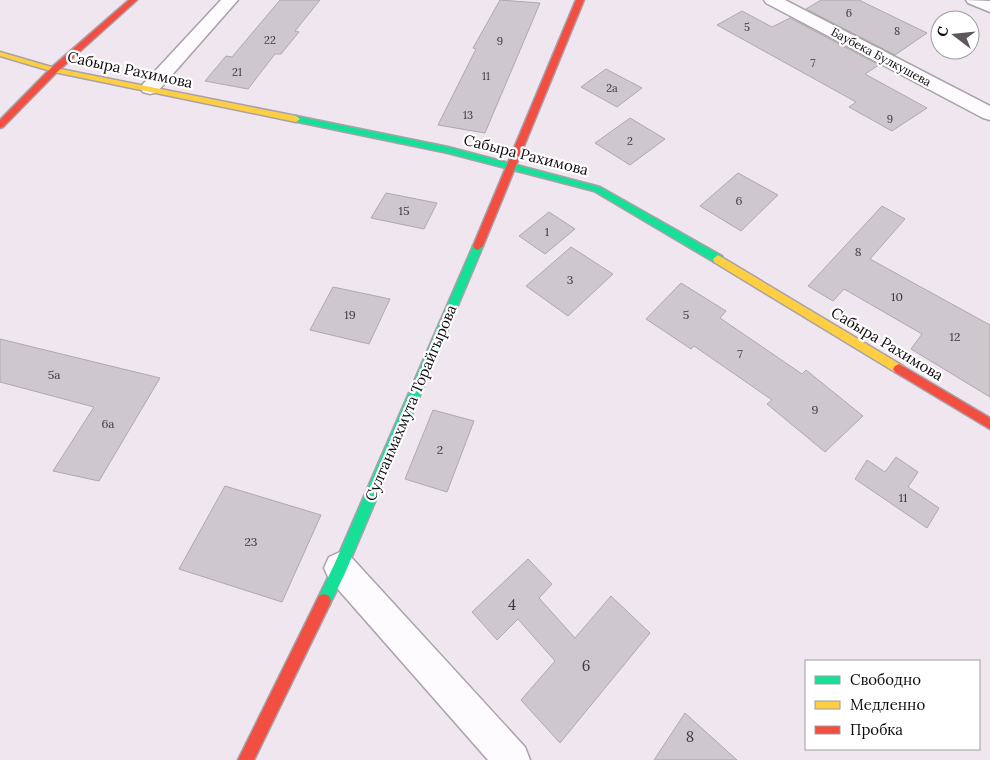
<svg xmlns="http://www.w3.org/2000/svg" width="990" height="760" viewBox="0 0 990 760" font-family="Lora,serif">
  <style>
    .building { fill: #cec7ce; stroke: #afa8af }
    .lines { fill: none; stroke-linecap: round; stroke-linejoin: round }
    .street-casing { stroke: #a8a1a8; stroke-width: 3 }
    .fast-casing { stroke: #a8a1a8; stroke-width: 3 }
    .slow-casing { stroke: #a8a1a8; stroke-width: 3 }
    .jam-casing { stroke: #a8a1a8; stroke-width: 3 }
    .street { fill: #fdfbfd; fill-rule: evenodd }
    .fast { fill: #16e098; fill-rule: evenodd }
    .slow { fill: #ffcf43; fill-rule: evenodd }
    .jam { fill: #f24e42; fill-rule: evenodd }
    .labels { text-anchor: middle; stroke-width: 4.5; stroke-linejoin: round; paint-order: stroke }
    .far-number-label { font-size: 11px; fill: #3f393f }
    .far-street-label { font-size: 12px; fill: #0f0a0f; stroke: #fff }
    .number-label { font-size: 12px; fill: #3f393f }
    .street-label { font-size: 15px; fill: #0f0a0f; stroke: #fff }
    .near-number-label { font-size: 15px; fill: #3f393f }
  </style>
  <rect width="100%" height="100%" fill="#f0e6f0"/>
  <g class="building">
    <polygon points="280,0 320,0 295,31 299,32 281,54 275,54 248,89 205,81 226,56 232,57"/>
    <polygon points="500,0 540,3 485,133 438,125 476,49 473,48"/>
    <polygon points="821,0 859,0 927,33 895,55 806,9"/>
    <polygon points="742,11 772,27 790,18 879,65 865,74 927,108 892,131 849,107 856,102 717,25"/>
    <polygon points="606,69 642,88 617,107 581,87"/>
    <polygon points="630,118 665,139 630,165 595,143"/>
    <polygon points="738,173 778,195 741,231 700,206"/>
    <polygon points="386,193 437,203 424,229 371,218"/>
    <polygon points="882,206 905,219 870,259 990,325 990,397 911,349 922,334 844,289 833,301 808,286"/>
    <polygon points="549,212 575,229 545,254 519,236"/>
    <polygon points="571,247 613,274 568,316 526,286"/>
    <polygon points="681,283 726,311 720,318 802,374 806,370 863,416 825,452 767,404 772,400 694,346 691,349 646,319"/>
    <polygon points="333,287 390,299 369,344 310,330"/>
    <polygon points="0,339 160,378 99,481 53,471 94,407 0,382"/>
    <polygon points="433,410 474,421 447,492 405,479"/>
    <polygon points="896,457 918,472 908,487 939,508 927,528 855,479 867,460 885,472"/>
    <polygon points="225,486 321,515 282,602 179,569"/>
    <polygon points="528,559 552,584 539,598 575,638 611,596 650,633 560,743 521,700 555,661 518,619 497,640 472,612"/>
    <polygon points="685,713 737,760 654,760"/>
  </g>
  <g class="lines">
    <g class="street-casing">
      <g id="street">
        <polygon points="221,0 238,0 157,92 150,94 143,92 141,88 143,84"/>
        <polygon points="764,0 785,0 990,106 990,120 983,118 766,3"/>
        <polygon points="966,0 990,1 990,12 968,3"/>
        <polygon points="340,552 351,557 525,747 530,760 488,760 329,579 324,568 329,557"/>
      </g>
    </g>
    <g class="fast-casing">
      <g id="fast">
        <polygon points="296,116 448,147 600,187 722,256 723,259 718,263 714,262 594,191 448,153 293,121 293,117"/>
        <polygon points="478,242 483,246 345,573 329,606 324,608 319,606 317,601 319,596 335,563 473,246"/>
      </g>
    </g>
    <g class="slow-casing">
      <g id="slow">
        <polygon points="0,52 55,68 296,116 300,119 296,122 54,72 0,56"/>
        <polygon points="718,255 903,366 905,369 903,372 895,372 714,262 713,259"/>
      </g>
    </g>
    <g class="jam-casing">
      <g id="jam">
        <polygon points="129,0 137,0 57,72 3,127 0,128 0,120 51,68"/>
        <polygon points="576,0 584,0 483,246 478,250 475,249 473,246"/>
        <polygon points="899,364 990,418 990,429 895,372 893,369 895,366"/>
        <polygon points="324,594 329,596 331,601 329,606 254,760 238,760 319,596"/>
      </g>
    </g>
    <use href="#street" class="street"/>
    <use href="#fast" class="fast"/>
    <use href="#slow" class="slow"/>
    <use href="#jam" class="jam"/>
  </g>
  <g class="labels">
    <g class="far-number-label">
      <text x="849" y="17">6</text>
      <text x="747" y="31">5</text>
      <text x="897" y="35">8</text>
      <text x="270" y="44">22</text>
      <text x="500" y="45">9</text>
      <text x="813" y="67">7</text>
      <text x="237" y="76">21</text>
      <text x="486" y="80">11</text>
      <text x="612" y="92">2а</text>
      <text x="468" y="119">13</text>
      <text x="890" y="123">9</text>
      <text x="630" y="145">2</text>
    </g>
    <g class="far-street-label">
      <text transform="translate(881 57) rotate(28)" y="4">Баубека Булкушева</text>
    </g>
    <g class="number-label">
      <text x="739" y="205">6</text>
      <text x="404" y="215">15</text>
      <text x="547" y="236">1</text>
      <text x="858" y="256">8</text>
      <text x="570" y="284">3</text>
      <text x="897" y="301">10</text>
      <text x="350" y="319">19</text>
      <text x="686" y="319">5</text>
      <text x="955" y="341">12</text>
      <text x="740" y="358">7</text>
      <text x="54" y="379">5а</text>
      <text x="815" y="414">9</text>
      <text x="108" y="428">6а</text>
      <text x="440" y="454">2</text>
      <text x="903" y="502">11</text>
      <text x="251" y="546">23</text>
    </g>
    <g class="street-label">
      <text transform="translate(130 70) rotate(12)" y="5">Сабыра Рахимова</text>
      <text transform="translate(526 155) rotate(14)" y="5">Сабыра Рахимова</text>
      <text transform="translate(887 344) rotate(31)" y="5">Сабыра Рахимова</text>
      <text transform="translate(411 403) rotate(-67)" y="5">Султанмахмута Торайгырова</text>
    </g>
    <g class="near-number-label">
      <text x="512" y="610">4</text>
      <text x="586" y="671">6</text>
      <text x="690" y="742">8</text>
    </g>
  </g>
  <rect x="805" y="660" width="175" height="90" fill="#ffffff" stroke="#9f9d9f"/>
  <rect x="815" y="676" width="25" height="8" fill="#16e098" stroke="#9f9d9f"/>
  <text x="850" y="685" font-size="15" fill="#0f0a0f">Свободно</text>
  <rect x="815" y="701" width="25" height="8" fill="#ffcf43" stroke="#9f9d9f"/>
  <text x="850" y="710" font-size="15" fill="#0f0a0f">Медленно</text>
  <rect x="815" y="726" width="25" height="8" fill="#f24e42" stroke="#9f9d9f"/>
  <text x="850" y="735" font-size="15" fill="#0f0a0f">Пробка</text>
  <g transform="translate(955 35) rotate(286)"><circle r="24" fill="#ffffff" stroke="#9f9d9f"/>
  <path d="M0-4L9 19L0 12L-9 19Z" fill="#5e575e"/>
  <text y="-8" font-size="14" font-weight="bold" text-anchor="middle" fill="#0f0a0f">С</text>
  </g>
</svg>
